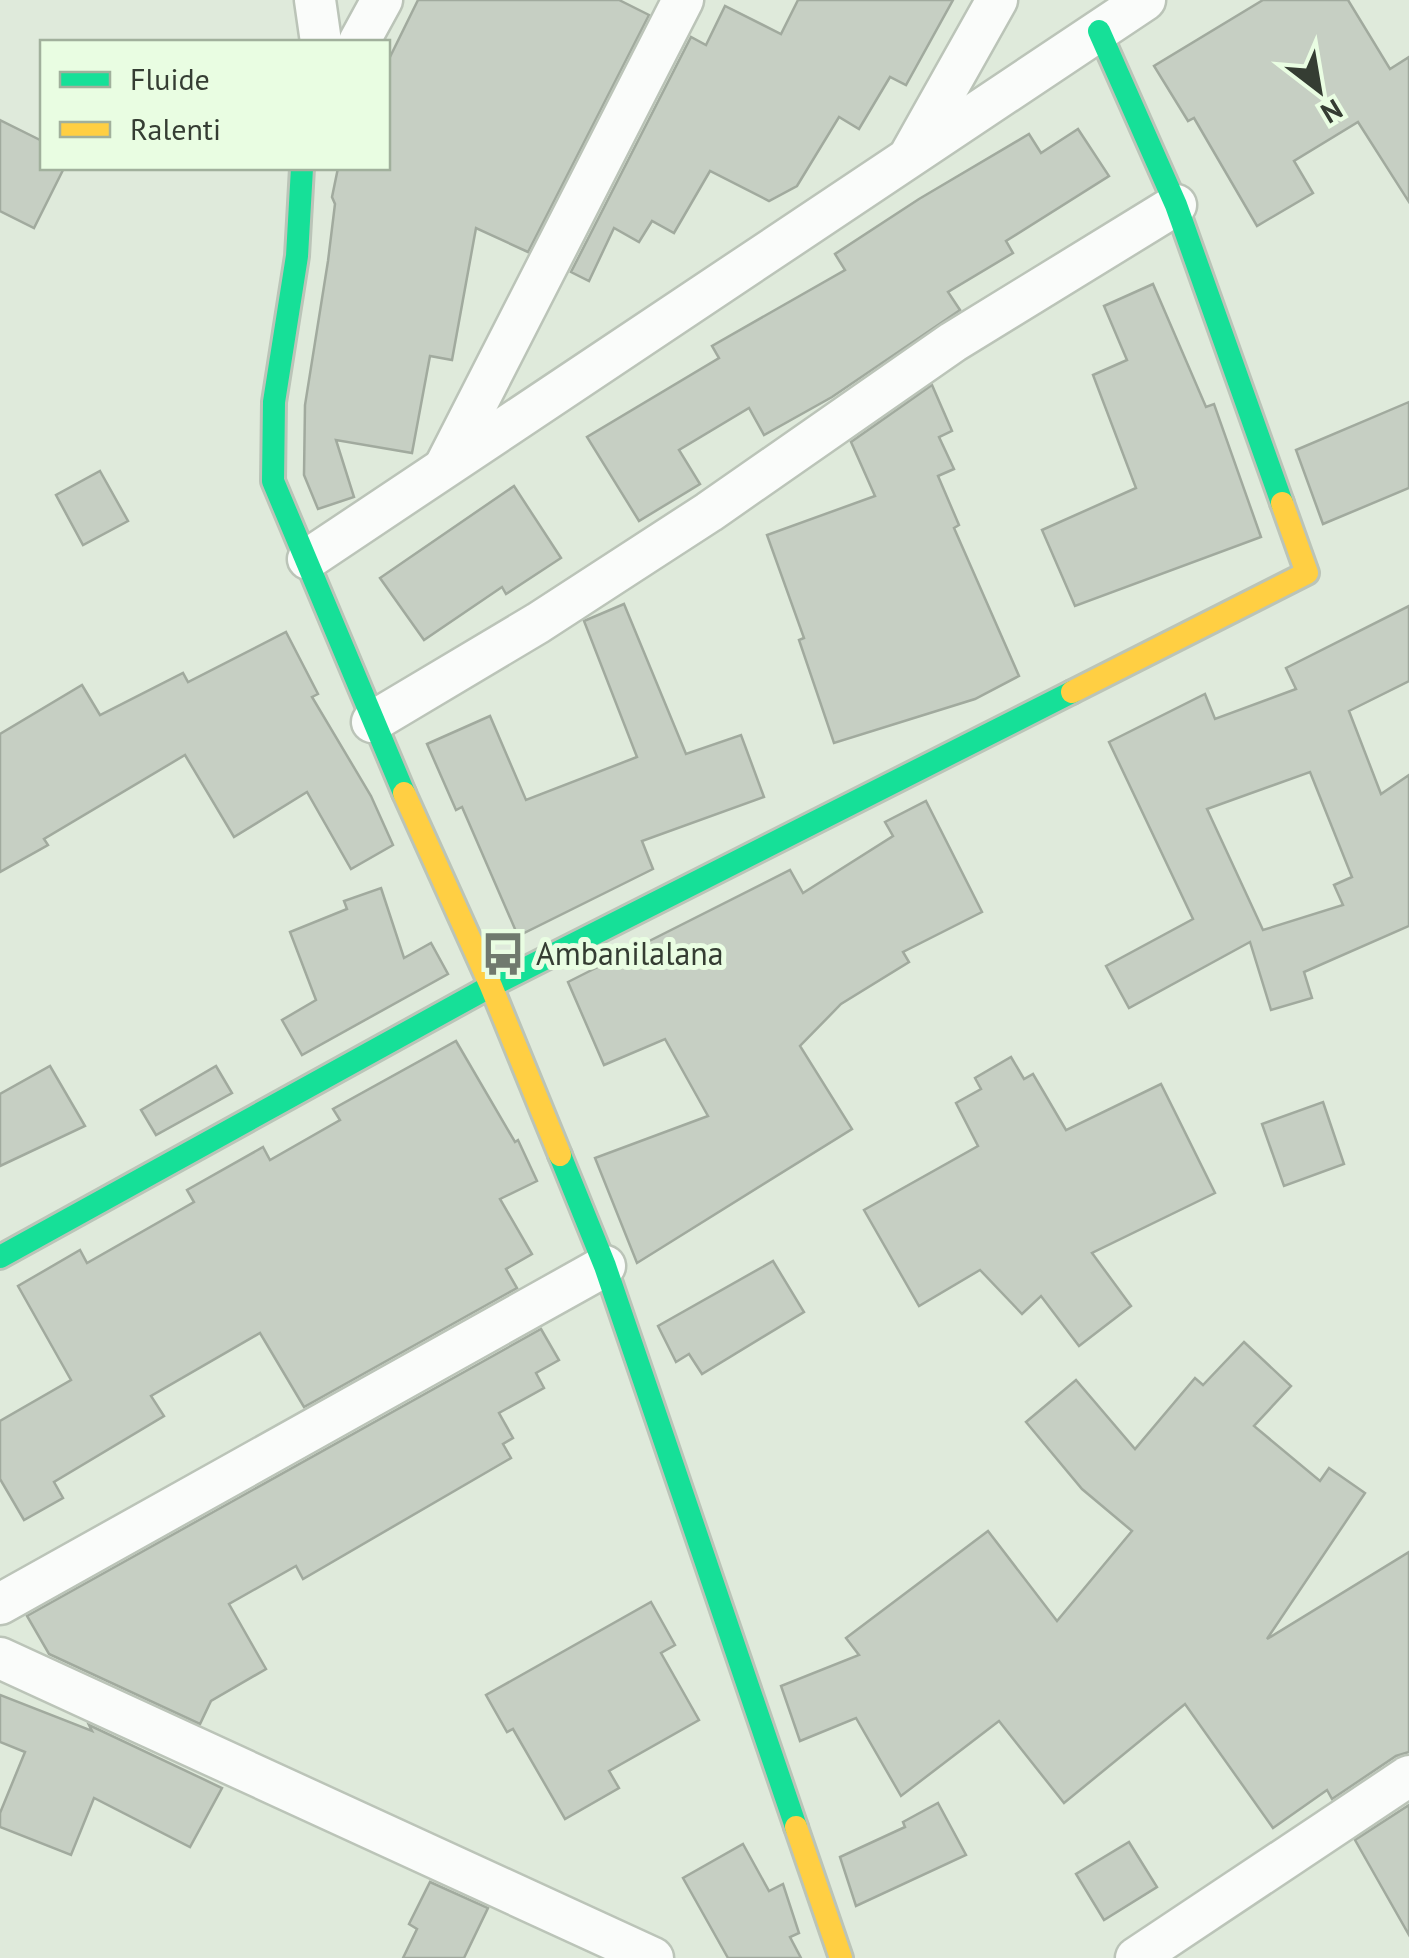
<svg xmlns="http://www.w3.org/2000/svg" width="1409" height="1958" viewBox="0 0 1409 1958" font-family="'PT Sans',sans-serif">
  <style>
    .building { fill: #c6cfc3; stroke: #a1aa9e; stroke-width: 2.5; fill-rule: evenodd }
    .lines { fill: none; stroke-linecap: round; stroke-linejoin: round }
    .street-casing { stroke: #bbc4b8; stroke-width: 45 }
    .fast-casing { stroke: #bbc4b8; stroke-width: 28 }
    .slow-casing { stroke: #bbc4b8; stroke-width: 28 }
    .street { stroke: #fafcfa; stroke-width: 40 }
    .fast { stroke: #16e098; stroke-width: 22 }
    .slow { stroke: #ffcf43; stroke-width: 22 }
    .labels { text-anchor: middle; stroke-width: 10; stroke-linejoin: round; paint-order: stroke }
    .poi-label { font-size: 32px; fill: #353d33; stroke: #e9fde2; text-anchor: start }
  </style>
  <rect width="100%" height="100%" fill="#dfeadb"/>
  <g class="building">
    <polygon points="418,0 619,0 649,15 528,252 476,228 452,360 430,356 412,453 336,440 354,497 318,509 304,475 305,405 328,261 335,204 332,197 338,168 388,168 388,61"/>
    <polygon points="798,0 953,0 906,85 890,77 859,129 839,117 797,186 769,201 710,171 674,233 652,221 639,242 614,228 589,281 571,272 691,37 706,45 725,6 781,34"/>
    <polygon points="1263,0 1348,0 1390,69 1409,57 1409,202 1358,122 1294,161 1313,193 1257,226 1194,118 1188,121 1154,66"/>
    <polygon points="0,120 42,141 42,168 64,168 34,228 0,211"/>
    <polygon points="1078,129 1109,176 1006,241 1013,253 948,292 960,310 832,397 764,435 749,408 679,450 700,484 639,521 587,437 719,358 712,346 845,270 835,254 919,199 1029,134 1041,153"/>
    <polygon points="1153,284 1206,407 1214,404 1261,537 1075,606 1042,530 1136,488 1093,375 1127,360 1104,306"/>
    <polygon points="932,385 952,431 939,437 954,469 938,476 959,525 954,528 1019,676 975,699 834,743 799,640 804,638 767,535 875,496 851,442"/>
    <polygon points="1409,402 1409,488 1323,524 1296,450"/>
    <polygon points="100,471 128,521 83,545 56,495"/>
    <polygon points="514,486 561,558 506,594 502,587 424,640 380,578"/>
    <polygon points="624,604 686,754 741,735 764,797 642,841 653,869 518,936 462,807 456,810 427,744 490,716 526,800 637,757 584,621"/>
    <path d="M1409,606V681L1349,711L1381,794L1409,775V926L1304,972L1312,998L1271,1010L1250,942L1129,1008L1106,966L1193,919L1109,742L1205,694L1215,719L1296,689L1286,668ZM1310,772L1352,877L1334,885L1343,905L1263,930L1207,809Z"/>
    <polygon points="286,632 318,694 312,697 371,796 393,845 351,869 307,792 234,837 185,755 44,839 48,845 0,872 0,734 82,685 100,715 183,673 188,682"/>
    <polygon points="926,801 982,912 903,952 909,962 841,1004 800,1046 852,1129 637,1263 595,1158 708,1116 665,1039 604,1065 568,982 790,870 803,893 893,836 885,822"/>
    <polygon points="381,888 404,958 431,943 448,974 302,1055 282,1020 316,1000 290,932 347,909 344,901"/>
    <polygon points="456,1041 515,1142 518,1140 537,1181 500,1199 532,1254 506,1269 517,1288 304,1407 260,1333 151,1396 164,1416 54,1482 63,1498 24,1520 0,1479 0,1421 71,1380 18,1286 80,1250 87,1263 194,1202 187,1190 263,1147 270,1160 340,1120 333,1109"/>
    <polygon points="1011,1057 1024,1079 1033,1074 1066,1130 1161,1084 1215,1193 1092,1253 1131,1306 1079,1346 1041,1296 1022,1314 980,1270 919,1306 864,1210 978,1146 956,1103 981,1089 975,1078"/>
    <polygon points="50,1066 85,1126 0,1166 0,1094"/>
    <polygon points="216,1066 232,1093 156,1135 141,1110"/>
    <polygon points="1323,1102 1344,1164 1284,1186 1262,1124"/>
    <polygon points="773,1261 804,1312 702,1374 689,1354 676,1362 658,1326"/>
    <polygon points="541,1329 559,1360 536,1373 544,1388 499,1413 513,1438 503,1444 511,1458 303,1579 296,1566 229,1604 266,1669 211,1701 200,1724 49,1654 27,1616"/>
    <polygon points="1244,1342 1291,1386 1254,1426 1320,1481 1329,1468 1365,1493 1267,1639 1409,1552 1409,1752 1396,1756 1332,1799 1327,1790 1273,1828 1185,1704 1064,1803 999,1721 901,1796 856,1718 800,1741 781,1686 859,1655 846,1638 988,1531 1057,1621 1132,1531 1082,1489 1026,1422 1076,1380 1135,1449 1195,1378 1203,1385"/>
    <polygon points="651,1602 675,1645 661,1653 699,1720 609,1771 619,1788 565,1819 513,1729 507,1732 486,1695"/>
    <polygon points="0,1695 92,1731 89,1725 222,1788 190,1847 94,1798 71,1855 0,1827 0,1813 25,1752 0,1742"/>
    <polygon points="938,1803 966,1855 856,1906 840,1857 905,1827 903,1822"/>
    <polygon points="1409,1805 1409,1935 1355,1840"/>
    <polygon points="1129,1842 1157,1887 1104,1920 1076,1874"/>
    <polygon points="743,1844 769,1891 783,1884 799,1933 790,1937 801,1958 728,1958 683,1878"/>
    <polygon points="430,1882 488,1908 464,1958 403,1958 417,1929 409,1924"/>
  </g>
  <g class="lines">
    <g class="street-casing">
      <g id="street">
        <polyline points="315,0 321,42"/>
        <polyline points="359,42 382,0"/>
        <polyline points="911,153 997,0"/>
        <polyline points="446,464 683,0"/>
        <polyline points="308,559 1145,0"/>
        <polyline points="372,722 538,623 709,512 953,342 1176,205"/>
        <polyline points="0,1604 605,1266"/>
        <polyline points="0,1658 653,1958"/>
        <polyline points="1136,1958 1409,1776"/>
      </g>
    </g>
    <g class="fast-casing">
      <g id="fast">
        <polyline points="1099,31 1176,205 1282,503"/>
        <polyline points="302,168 297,256 274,402 273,481 404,793"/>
        <polyline points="560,1155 605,1266 796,1827"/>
        <polyline points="0,1257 491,986 1072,692"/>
      </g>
    </g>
    <g class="slow-casing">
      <g id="slow">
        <polyline points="1072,692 1307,573 1282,503"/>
        <polyline points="404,793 491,986 560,1155"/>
        <polyline points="796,1827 841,1958"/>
      </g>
    </g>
    <use href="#street" class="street"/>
    <use href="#fast" class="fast"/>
    <use href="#slow" class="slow"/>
  </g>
  <defs>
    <g id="bus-bare" transform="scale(3.45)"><path d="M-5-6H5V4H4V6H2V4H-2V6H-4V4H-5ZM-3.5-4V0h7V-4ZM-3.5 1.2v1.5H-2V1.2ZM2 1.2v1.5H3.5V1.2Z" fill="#707a6e" stroke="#e9fde2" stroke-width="2.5" paint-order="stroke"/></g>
  </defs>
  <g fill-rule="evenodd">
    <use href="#bus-bare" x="503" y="954"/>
  </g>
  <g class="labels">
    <g class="poi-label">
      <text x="536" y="965">Ambanilalana</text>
    </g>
  </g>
  <rect x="40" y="40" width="350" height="130" fill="#e9fde2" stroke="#a1b09c" stroke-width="2.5"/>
  <rect x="60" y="72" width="50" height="15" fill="#16e098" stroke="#a1b09c" stroke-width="2.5"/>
  <text x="130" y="90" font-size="30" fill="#353d33">Fluide</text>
  <rect x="60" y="122" width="50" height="15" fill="#ffcf43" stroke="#a1b09c" stroke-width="2.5"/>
  <text x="130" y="140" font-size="30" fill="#353d33">Ralenti</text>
  <g transform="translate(1319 90) rotate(149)" stroke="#e9fde2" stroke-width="8" paint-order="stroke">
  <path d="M0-8L18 38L0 25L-18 38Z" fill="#353d33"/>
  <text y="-15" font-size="28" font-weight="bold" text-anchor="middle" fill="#353d33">N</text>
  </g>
</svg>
